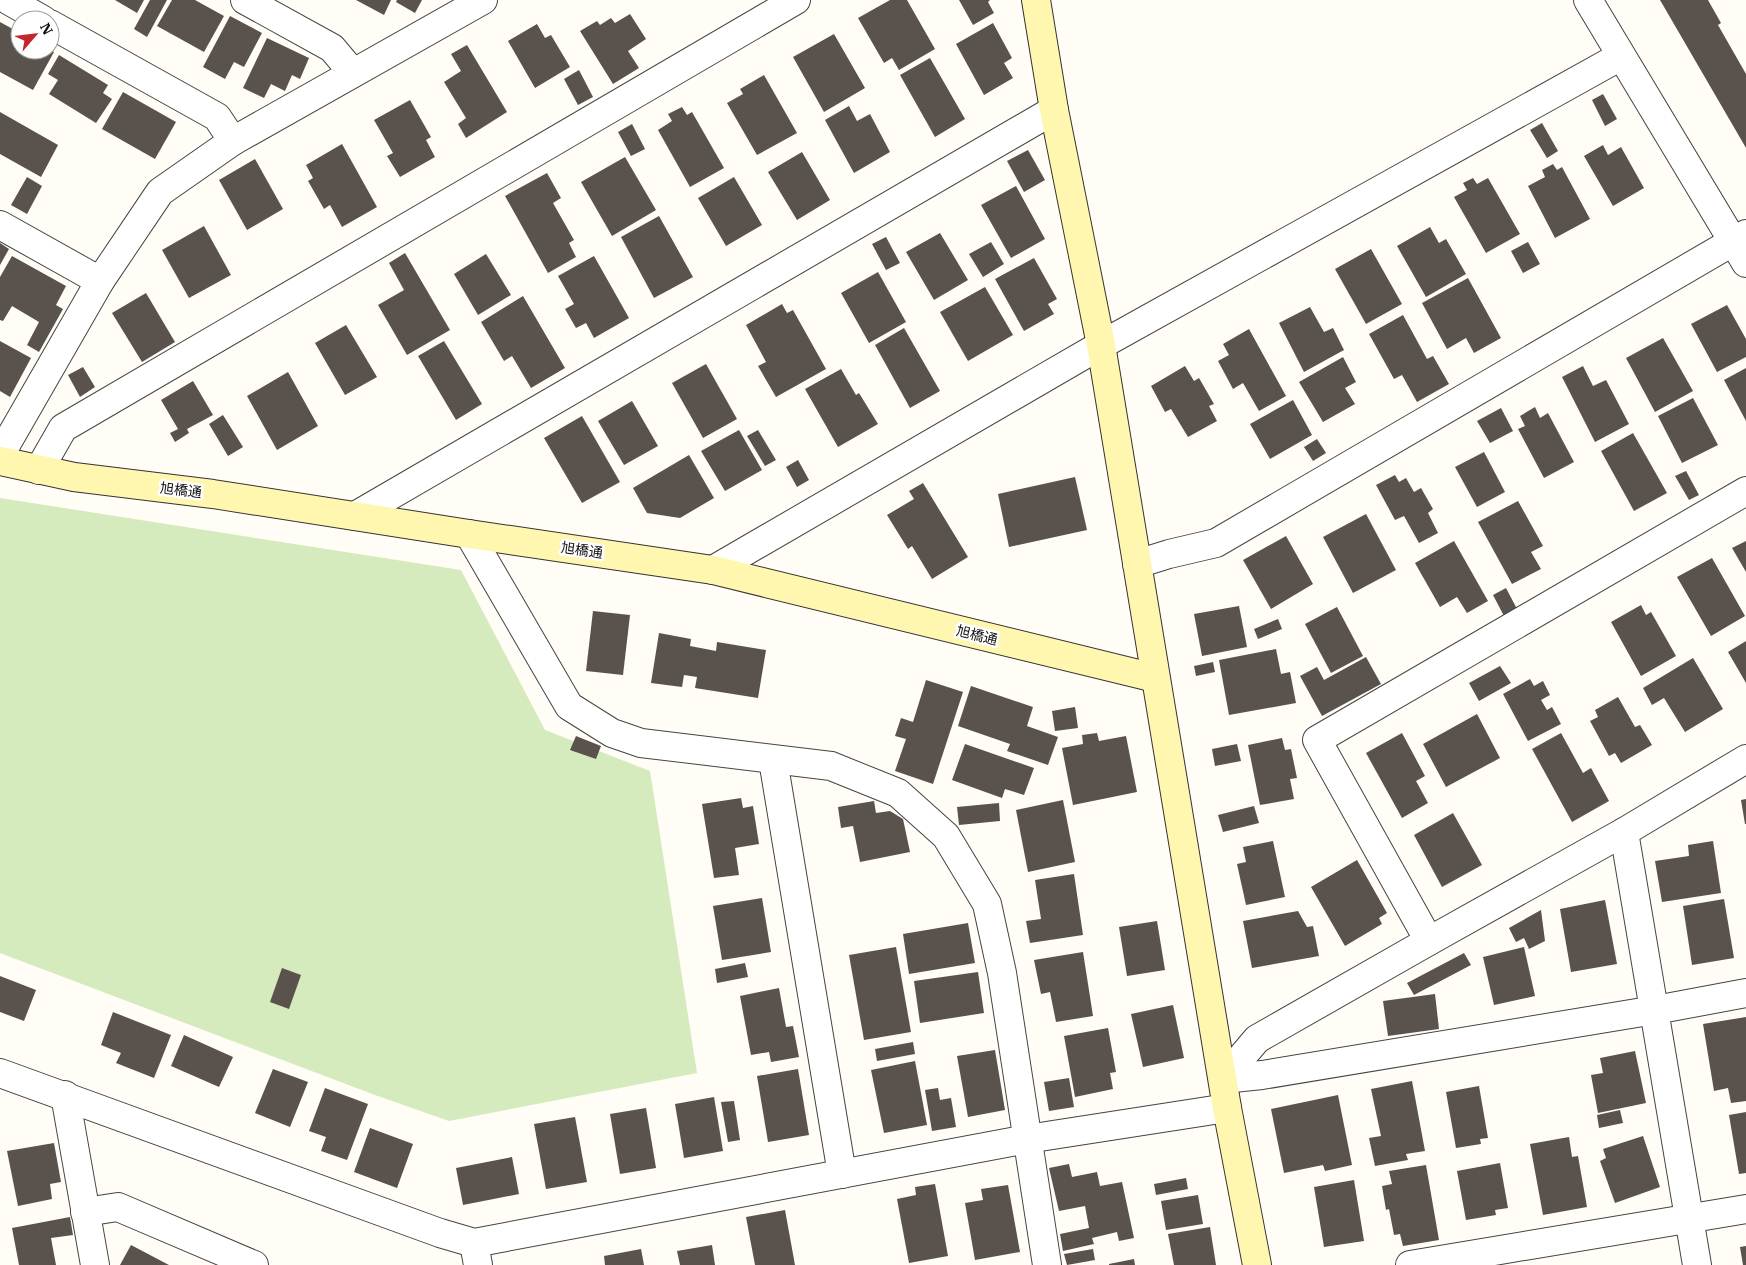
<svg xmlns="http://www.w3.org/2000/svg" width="1746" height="1265" viewBox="0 0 1746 1265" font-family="'IBM Plex Serif','Noto Sans JP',serif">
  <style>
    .green { fill: #d5ebbd }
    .building { fill: #5a524d }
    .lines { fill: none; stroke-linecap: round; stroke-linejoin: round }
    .street-casing { stroke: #444; stroke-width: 30 }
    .secondary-casing { stroke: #333; stroke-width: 30 }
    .street { stroke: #fff; stroke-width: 28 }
    .secondary { stroke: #fff6b0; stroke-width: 28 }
    .labels { text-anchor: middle; stroke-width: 5; stroke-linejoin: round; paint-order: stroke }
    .street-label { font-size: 14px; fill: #111; stroke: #fff }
  </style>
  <rect width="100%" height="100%" fill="#fffdf5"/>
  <polygon class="green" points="0,498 461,570 545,730 650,771 697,1073 449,1121 375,1095 0,953"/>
  <g class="building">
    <polygon points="115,0 144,0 137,13"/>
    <polygon points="150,0 167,0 147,37 134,29"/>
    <polygon points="172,0 195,0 224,16 204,52 157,26"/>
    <polygon points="356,0 391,0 384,15"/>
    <polygon points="397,0 422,0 415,13 396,2"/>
    <polygon points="890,0 907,0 935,49 899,70 892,58 884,63 858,18"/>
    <polygon points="959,0 990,0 988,2 994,13 973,25"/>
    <polygon points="1660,0 1708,0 1721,23 1718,25 1746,74 1746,148"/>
    <polygon points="630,14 646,39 628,51 639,68 613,84 580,31 597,21 600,25 611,18 615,23"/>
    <polygon points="230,16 262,33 244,67 234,62 225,79 203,67"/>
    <polygon points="0,22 20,33 20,50 50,50 54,52 33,90 0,72"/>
    <polygon points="993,23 1012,58 1004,63 1013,78 984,95 956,44"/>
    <polygon points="537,24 545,38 551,35 570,67 535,88 508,41"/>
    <polygon points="834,34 865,88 824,112 793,57"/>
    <polygon points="267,38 309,58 300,79 292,75 285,91 271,84 264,98 243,88"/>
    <polygon points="467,45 507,112 466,138 458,124 466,118 444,82 461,71 451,54"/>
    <polygon points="59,55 108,85 103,93 112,99 96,123 49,94 58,80 48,74"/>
    <polygon points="930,58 965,119 935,137 900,75"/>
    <polygon points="579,70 593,97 578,105 564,79"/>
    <polygon points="764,75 797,133 757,155 727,103 743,94 740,89"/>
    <polygon points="123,92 176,122 155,159 102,129"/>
    <polygon points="1603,94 1617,119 1605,126 1592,100"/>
    <polygon points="410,100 431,137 426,140 435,157 400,177 387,156 393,153 374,120"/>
    <polygon points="849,106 857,121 870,114 890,152 854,173 825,120"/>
    <polygon points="682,107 687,115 692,112 724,168 690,187 658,130 672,121 668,114"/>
    <polygon points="0,112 58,145 41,177 0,154"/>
    <polygon points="1542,123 1558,151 1547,158 1530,130"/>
    <polygon points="632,124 645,149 631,156 618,132"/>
    <polygon points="342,144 377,207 342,227 330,205 324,209 308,181 313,178 306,165"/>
    <polygon points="1603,145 1608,155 1621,147 1644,188 1613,206 1584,156"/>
    <polygon points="1028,150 1045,180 1024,192 1007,161"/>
    <polygon points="802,152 830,200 797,220 768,172"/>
    <polygon points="625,157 656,210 612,236 581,182"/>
    <polygon points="255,159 283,209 247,230 219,180"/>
    <polygon points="1553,164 1557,170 1562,167 1590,219 1555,238 1528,186 1545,177 1542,170"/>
    <polygon points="547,173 561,198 553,203 574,240 569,243 576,257 548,273 505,196"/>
    <polygon points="27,177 42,186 27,214 11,205"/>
    <polygon points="734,177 762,225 726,246 698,198"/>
    <polygon points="1473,178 1477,184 1488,178 1520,234 1486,253 1454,197 1467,190 1463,183"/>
    <polygon points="1016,186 1045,239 1011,258 981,205"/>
    <polygon points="659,216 693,277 654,298 621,237"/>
    <polygon points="204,226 231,275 189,298 162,250"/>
    <polygon points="1430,227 1439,243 1446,239 1466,274 1426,297 1397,246"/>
    <polygon points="940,233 968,280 934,300 906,252"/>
    <polygon points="886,237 900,263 886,270 872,244"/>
    <polygon points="991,242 1004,264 983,277 969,254"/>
    <polygon points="1528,242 1540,264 1523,273 1511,251"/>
    <polygon points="0,243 9,249 0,265"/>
    <polygon points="1371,249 1402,304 1366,324 1335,269"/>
    <polygon points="405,253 450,330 407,355 378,305 404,290 389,263"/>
    <polygon points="486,254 511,295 478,315 454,274"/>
    <polygon points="12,256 66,286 56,305 63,309 39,352 27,345 39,322 12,306 3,321 0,320 0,277"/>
    <polygon points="594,256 629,318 594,338 586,323 576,328 565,309 574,304 558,276"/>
    <polygon points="1034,258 1057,299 1048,304 1054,314 1024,331 995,279"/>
    <polygon points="878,272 906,322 869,343 841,293"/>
    <polygon points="1468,278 1501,338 1474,353 1466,338 1447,349 1422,303"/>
    <polygon points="985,287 1013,335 968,361 940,312"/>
    <polygon points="146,293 175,342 142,362 112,313"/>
    <polygon points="523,296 565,368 531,388 512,356 504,361 481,322"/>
    <polygon points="782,304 787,313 793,310 826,369 776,397 758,366 766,362 746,325"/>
    <polygon points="1727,305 1746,339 1746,357 1717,372 1691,324"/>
    <polygon points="1310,307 1324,332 1333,328 1344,350 1304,372 1279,323"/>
    <polygon points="1403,315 1427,359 1433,356 1449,384 1417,402 1402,375 1394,379 1369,334"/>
    <polygon points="346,325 377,377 345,395 315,343"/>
    <polygon points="904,328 940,391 910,408 875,345"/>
    <polygon points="1249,329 1286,396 1259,411 1243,383 1233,389 1218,361 1229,355 1223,344"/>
    <polygon points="1663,338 1693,391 1655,412 1626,358"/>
    <polygon points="0,341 31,358 10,397 0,391"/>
    <polygon points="444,341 482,404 456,420 418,356"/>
    <polygon points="1343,357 1356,382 1345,388 1355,404 1323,422 1299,382"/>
    <polygon points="706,364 737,419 703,438 672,383"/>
    <polygon points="1185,366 1194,381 1199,378 1214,404 1209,406 1217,421 1188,437 1171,409 1165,412 1151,386"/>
    <polygon points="1583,366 1593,386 1606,380 1629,424 1595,442 1562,377"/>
    <polygon points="83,367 95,387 80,397 68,375"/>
    <polygon points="1746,368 1746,421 1724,380"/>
    <polygon points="841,369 856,395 859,393 878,424 838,447 805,389"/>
    <polygon points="288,372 318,426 277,450 247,396"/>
    <polygon points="193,381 213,415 187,429 189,433 175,442 170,433 178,429 161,400"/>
    <polygon points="1693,398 1718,445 1682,463 1658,416"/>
    <polygon points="1293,400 1312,435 1270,459 1250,424"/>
    <polygon points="632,401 658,446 624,465 598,421"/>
    <polygon points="1535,407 1540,418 1548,413 1574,462 1544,478 1518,429 1525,426 1520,416"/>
    <polygon points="1501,408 1513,431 1490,443 1477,421"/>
    <polygon points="223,415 243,447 228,456 209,424"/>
    <polygon points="582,416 620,482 582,503 544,438"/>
    <polygon points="739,430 762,470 725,491 701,451"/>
    <polygon points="758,430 776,460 765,466 747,436"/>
    <polygon points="1633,433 1667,493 1634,511 1601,451"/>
    <polygon points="1317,439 1326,453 1313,461 1304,447"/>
    <polygon points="1484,452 1505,492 1477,507 1455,467"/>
    <polygon points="689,455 714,498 680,518 647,513 633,488"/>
    <polygon points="798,460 809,480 797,487 786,467"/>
    <polygon points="1686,471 1699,495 1689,500 1675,476"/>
    <polygon points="1395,475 1399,482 1406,478 1414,492 1421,488 1433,509 1428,513 1438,533 1419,543 1404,516 1395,520 1376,485"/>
    <polygon points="1075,477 1087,530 1009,547 998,494"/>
    <polygon points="923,483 968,557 932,579 912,546 908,549 887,515 914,499 909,491"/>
    <polygon points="1518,501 1543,546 1531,552 1541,569 1512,584 1478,522"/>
    <polygon points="1366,514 1396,570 1353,593 1323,537"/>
    <polygon points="1286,536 1313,584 1271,609 1243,560"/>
    <polygon points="1454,541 1488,601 1467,613 1457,597 1440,607 1415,563"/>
    <polygon points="1746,541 1746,572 1732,548"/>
    <polygon points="1712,558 1745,616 1711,636 1677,577"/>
    <polygon points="1506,588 1517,609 1504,616 1493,595"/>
    <polygon points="1641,605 1646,615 1651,612 1676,656 1641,676 1611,622"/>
    <polygon points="1239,606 1247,647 1202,656 1194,614"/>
    <polygon points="1337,607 1363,656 1331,673 1305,624"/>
    <polygon points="593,611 630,615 623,675 586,671"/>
    <polygon points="1278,619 1282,629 1258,639 1254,629"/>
    <polygon points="659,633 691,639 690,646 716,651 717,642 766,650 758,698 695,688 697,677 684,675 682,687 651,683"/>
    <polygon points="1746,641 1746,683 1728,652"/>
    <polygon points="1276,649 1281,674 1290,672 1296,703 1229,715 1219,660"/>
    <polygon points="1366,657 1381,684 1322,716 1300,676 1317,667 1324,680"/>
    <polygon points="1693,658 1723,709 1685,732 1664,698 1652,705 1643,688"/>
    <polygon points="1213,662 1215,672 1196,676 1194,666"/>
    <polygon points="1500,666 1511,683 1479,701 1469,683"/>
    <polygon points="1530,679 1534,686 1543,681 1550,695 1541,700 1547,710 1552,707 1561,724 1528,741 1503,694"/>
    <polygon points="926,680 963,692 933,784 895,771 906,739 895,736 901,718 913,722"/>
    <polygon points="971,686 1033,707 1027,726 1058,737 1048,765 1007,751 1010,744 958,726"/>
    <polygon points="1618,697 1635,727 1640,725 1652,745 1621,763 1615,753 1609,756 1590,721 1598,717 1595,710"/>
    <polygon points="1075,707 1078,728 1055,731 1052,711"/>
    <polygon points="1477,714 1500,758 1446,787 1423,744"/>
    <polygon points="1097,733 1099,741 1126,736 1137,792 1073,805 1062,748 1083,744 1082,735"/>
    <polygon points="1402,733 1425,776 1416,781 1428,803 1402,818 1366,753"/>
    <polygon points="1561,733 1583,773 1591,768 1609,801 1572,822 1532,749"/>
    <polygon points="576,736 601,746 596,759 570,750"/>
    <polygon points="1282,738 1285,750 1291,749 1297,778 1290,779 1294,799 1260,805 1248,745"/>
    <polygon points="965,744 1034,768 1024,795 1005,789 1002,798 952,780"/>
    <polygon points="1237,744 1241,761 1215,766 1212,749"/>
    <polygon points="741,798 743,808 753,806 759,844 735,848 739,875 714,878 702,804"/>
    <polygon points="1746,799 1746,824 1745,824 1741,800"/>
    <polygon points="1063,800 1075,862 1028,872 1016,810"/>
    <polygon points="874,801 876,813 890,811 903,819 910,852 860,862 853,826 841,828 838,807"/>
    <polygon points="999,803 1000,821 959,825 957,807"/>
    <polygon points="1254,806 1259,823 1223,832 1218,815"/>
    <polygon points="1453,813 1482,865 1442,887 1414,835"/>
    <polygon points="1273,841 1285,897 1246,905 1237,864 1246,862 1243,847"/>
    <polygon points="1713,841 1721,893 1662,902 1655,861 1689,856 1688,845"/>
    <polygon points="1357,860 1387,913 1379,918 1382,924 1345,946 1311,887"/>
    <polygon points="1074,874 1083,935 1030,943 1026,921 1041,919 1035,880"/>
    <polygon points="762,898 771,952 722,960 713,906"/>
    <polygon points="1724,899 1734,958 1692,965 1683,906"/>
    <polygon points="1605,900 1617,964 1571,972 1560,909"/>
    <polygon points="1541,910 1545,941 1529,949 1524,938 1516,942 1509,928"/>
    <polygon points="1298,911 1307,927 1313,926 1319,956 1252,968 1243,921"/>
    <polygon points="1157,921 1165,970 1127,976 1119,927"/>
    <polygon points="968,923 975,963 909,974 903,934"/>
    <polygon points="896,947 911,1032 864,1040 849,955"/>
    <polygon points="1524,947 1535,996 1494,1005 1483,957"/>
    <polygon points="1083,952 1093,1016 1056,1022 1050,992 1041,994 1034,960"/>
    <polygon points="1464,953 1471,965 1414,995 1407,983"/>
    <polygon points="745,963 748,977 717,983 715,969"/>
    <polygon points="282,968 301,975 289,1009 270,1002"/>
    <polygon points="978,972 984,1013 920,1023 914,981"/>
    <polygon points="0,976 36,990 24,1021 0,1012"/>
    <polygon points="779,988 786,1027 793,1026 799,1057 771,1062 769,1052 751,1055 740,996"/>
    <polygon points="1435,994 1439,1029 1388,1036 1383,1001"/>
    <polygon points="1173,1005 1184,1058 1143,1067 1131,1014"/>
    <polygon points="113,1012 171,1035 154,1078 116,1063 121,1053 101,1045"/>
    <polygon points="1746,1017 1746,1101 1731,1103 1728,1088 1714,1091 1703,1024"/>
    <polygon points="1108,1028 1116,1072 1110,1073 1113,1089 1075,1097 1064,1036"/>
    <polygon points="184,1035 233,1057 219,1087 171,1066"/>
    <polygon points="913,1042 915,1054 877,1061 875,1049"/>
    <polygon points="995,1050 1005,1110 968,1117 957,1056"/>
    <polygon points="1635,1051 1646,1103 1598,1113 1591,1075 1603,1073 1600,1058"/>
    <polygon points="915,1061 927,1125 884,1133 871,1070"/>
    <polygon points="273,1069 308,1082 290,1127 255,1113"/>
    <polygon points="798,1069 809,1135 768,1142 757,1076"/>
    <polygon points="1069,1078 1074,1107 1049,1111 1044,1082"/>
    <polygon points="1412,1081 1425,1151 1406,1154 1408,1160 1375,1166 1369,1138 1381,1136 1371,1089"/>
    <polygon points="1479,1086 1488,1138 1480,1139 1481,1144 1456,1148 1446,1092"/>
    <polygon points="325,1088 368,1104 347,1160 321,1151 326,1137 309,1131"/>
    <polygon points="938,1088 940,1100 951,1098 956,1127 932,1131 925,1090"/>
    <polygon points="1338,1095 1352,1165 1325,1171 1323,1165 1284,1173 1271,1109"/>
    <polygon points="714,1097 723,1151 684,1158 675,1104"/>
    <polygon points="734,1101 740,1140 728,1142 721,1102"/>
    <polygon points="646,1108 656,1168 620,1174 610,1114"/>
    <polygon points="1620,1110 1623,1123 1599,1128 1597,1115"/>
    <polygon points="1746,1112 1746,1173 1739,1174 1729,1115"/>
    <polygon points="575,1117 587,1182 546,1189 534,1124"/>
    <polygon points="370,1128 413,1144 397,1188 354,1172"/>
    <polygon points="1643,1136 1660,1187 1615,1203 1600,1161 1606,1158 1603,1149"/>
    <polygon points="1569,1137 1572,1157 1578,1156 1587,1207 1543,1215 1530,1144"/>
    <polygon points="54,1143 61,1182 50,1184 52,1199 18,1206 7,1151"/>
    <polygon points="512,1157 519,1194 463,1205 456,1168"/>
    <polygon points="1500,1163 1508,1208 1495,1210 1496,1215 1466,1220 1457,1171"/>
    <polygon points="1069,1164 1072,1177 1097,1172 1100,1186 1122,1182 1134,1238 1119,1241 1117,1232 1092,1238 1094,1244 1063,1251 1060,1234 1089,1228 1085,1206 1059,1211 1049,1168"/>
    <polygon points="1426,1165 1439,1240 1403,1246 1400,1234 1394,1235 1389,1209 1386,1210 1382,1186 1392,1184 1389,1171"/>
    <polygon points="1186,1178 1188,1189 1156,1195 1154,1184"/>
    <polygon points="1354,1180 1364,1241 1324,1247 1314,1187"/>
    <polygon points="935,1184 948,1256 909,1263 897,1199 916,1195 915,1187"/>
    <polygon points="1008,1185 1020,1252 975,1260 965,1203 983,1200 981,1189"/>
    <polygon points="1198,1195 1203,1224 1166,1230 1161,1201"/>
    <polygon points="785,1210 795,1265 755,1265 746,1217"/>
    <polygon points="70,1217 73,1235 51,1238 56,1265 19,1265 12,1228"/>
    <polygon points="1210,1227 1216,1265 1174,1265 1168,1234"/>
    <polygon points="131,1245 169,1265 120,1265"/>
    <polygon points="712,1245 715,1265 680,1265 677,1251"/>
    <polygon points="1746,1246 1746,1265 1743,1265 1740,1247"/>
    <polygon points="641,1249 644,1265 605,1265 604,1256"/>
    <polygon points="1093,1249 1095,1260 1067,1265 1064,1254"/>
    <polygon points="1134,1259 1135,1265 1109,1265 1109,1264"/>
  </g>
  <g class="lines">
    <g class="street-casing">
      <g id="street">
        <polyline points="8,0 43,20"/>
        <polyline points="245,0 332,48 353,73"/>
        <polyline points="1588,0 1746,263"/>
        <polyline points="50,24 217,117 233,141"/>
        <polyline points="0,225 100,281"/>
        <polyline points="0,455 100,281 160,192 233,141 483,0"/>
        <polyline points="39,470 63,428 796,0"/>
        <polyline points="355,516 1054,110"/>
        <polyline points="469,534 569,706 612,733 641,743 831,766 898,793 946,836 987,904 1002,973 1047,1265"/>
        <polyline points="1137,564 1169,554 1216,543 1746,234"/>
        <polyline points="713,570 1101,345 1621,56"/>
        <polyline points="773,760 842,1174"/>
        <polyline points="1624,832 1697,1265"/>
        <polyline points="1429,941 1317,740 1746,491"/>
        <polyline points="0,1073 440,1233 474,1243 1027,1139 1227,1108"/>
        <polyline points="1223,1079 1257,1039 1429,941 1624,832 1746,759"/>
        <polyline points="1223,1079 1262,1075 1655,1010 1746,993"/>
        <polyline points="65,1095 95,1265"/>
        <polyline points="85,1212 118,1207 254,1265"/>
        <polyline points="474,1243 478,1265"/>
        <polyline points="1410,1265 1746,1209"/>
      </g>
    </g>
    <g class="secondary-casing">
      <g id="secondary">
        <polyline points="1036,0 1054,110 1101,345 1227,1108 1257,1265"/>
        <polyline points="0,461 74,477 213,494 469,534 713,570 1155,678"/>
      </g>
    </g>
    <use href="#street" class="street"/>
    <use href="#secondary" class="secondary"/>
  </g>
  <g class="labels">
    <g class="street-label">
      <text transform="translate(181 490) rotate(7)" y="5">旭橋通</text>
      <text transform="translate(582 550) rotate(8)" y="5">旭橋通</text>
      <text transform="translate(977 635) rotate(14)" y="5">旭橋通</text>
    </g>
  </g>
  <g transform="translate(35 35) rotate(62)"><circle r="24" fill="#ffffff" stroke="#a0a0a0"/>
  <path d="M0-4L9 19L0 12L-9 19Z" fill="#c4262e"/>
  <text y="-8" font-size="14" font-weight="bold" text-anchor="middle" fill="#111111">N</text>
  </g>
</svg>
